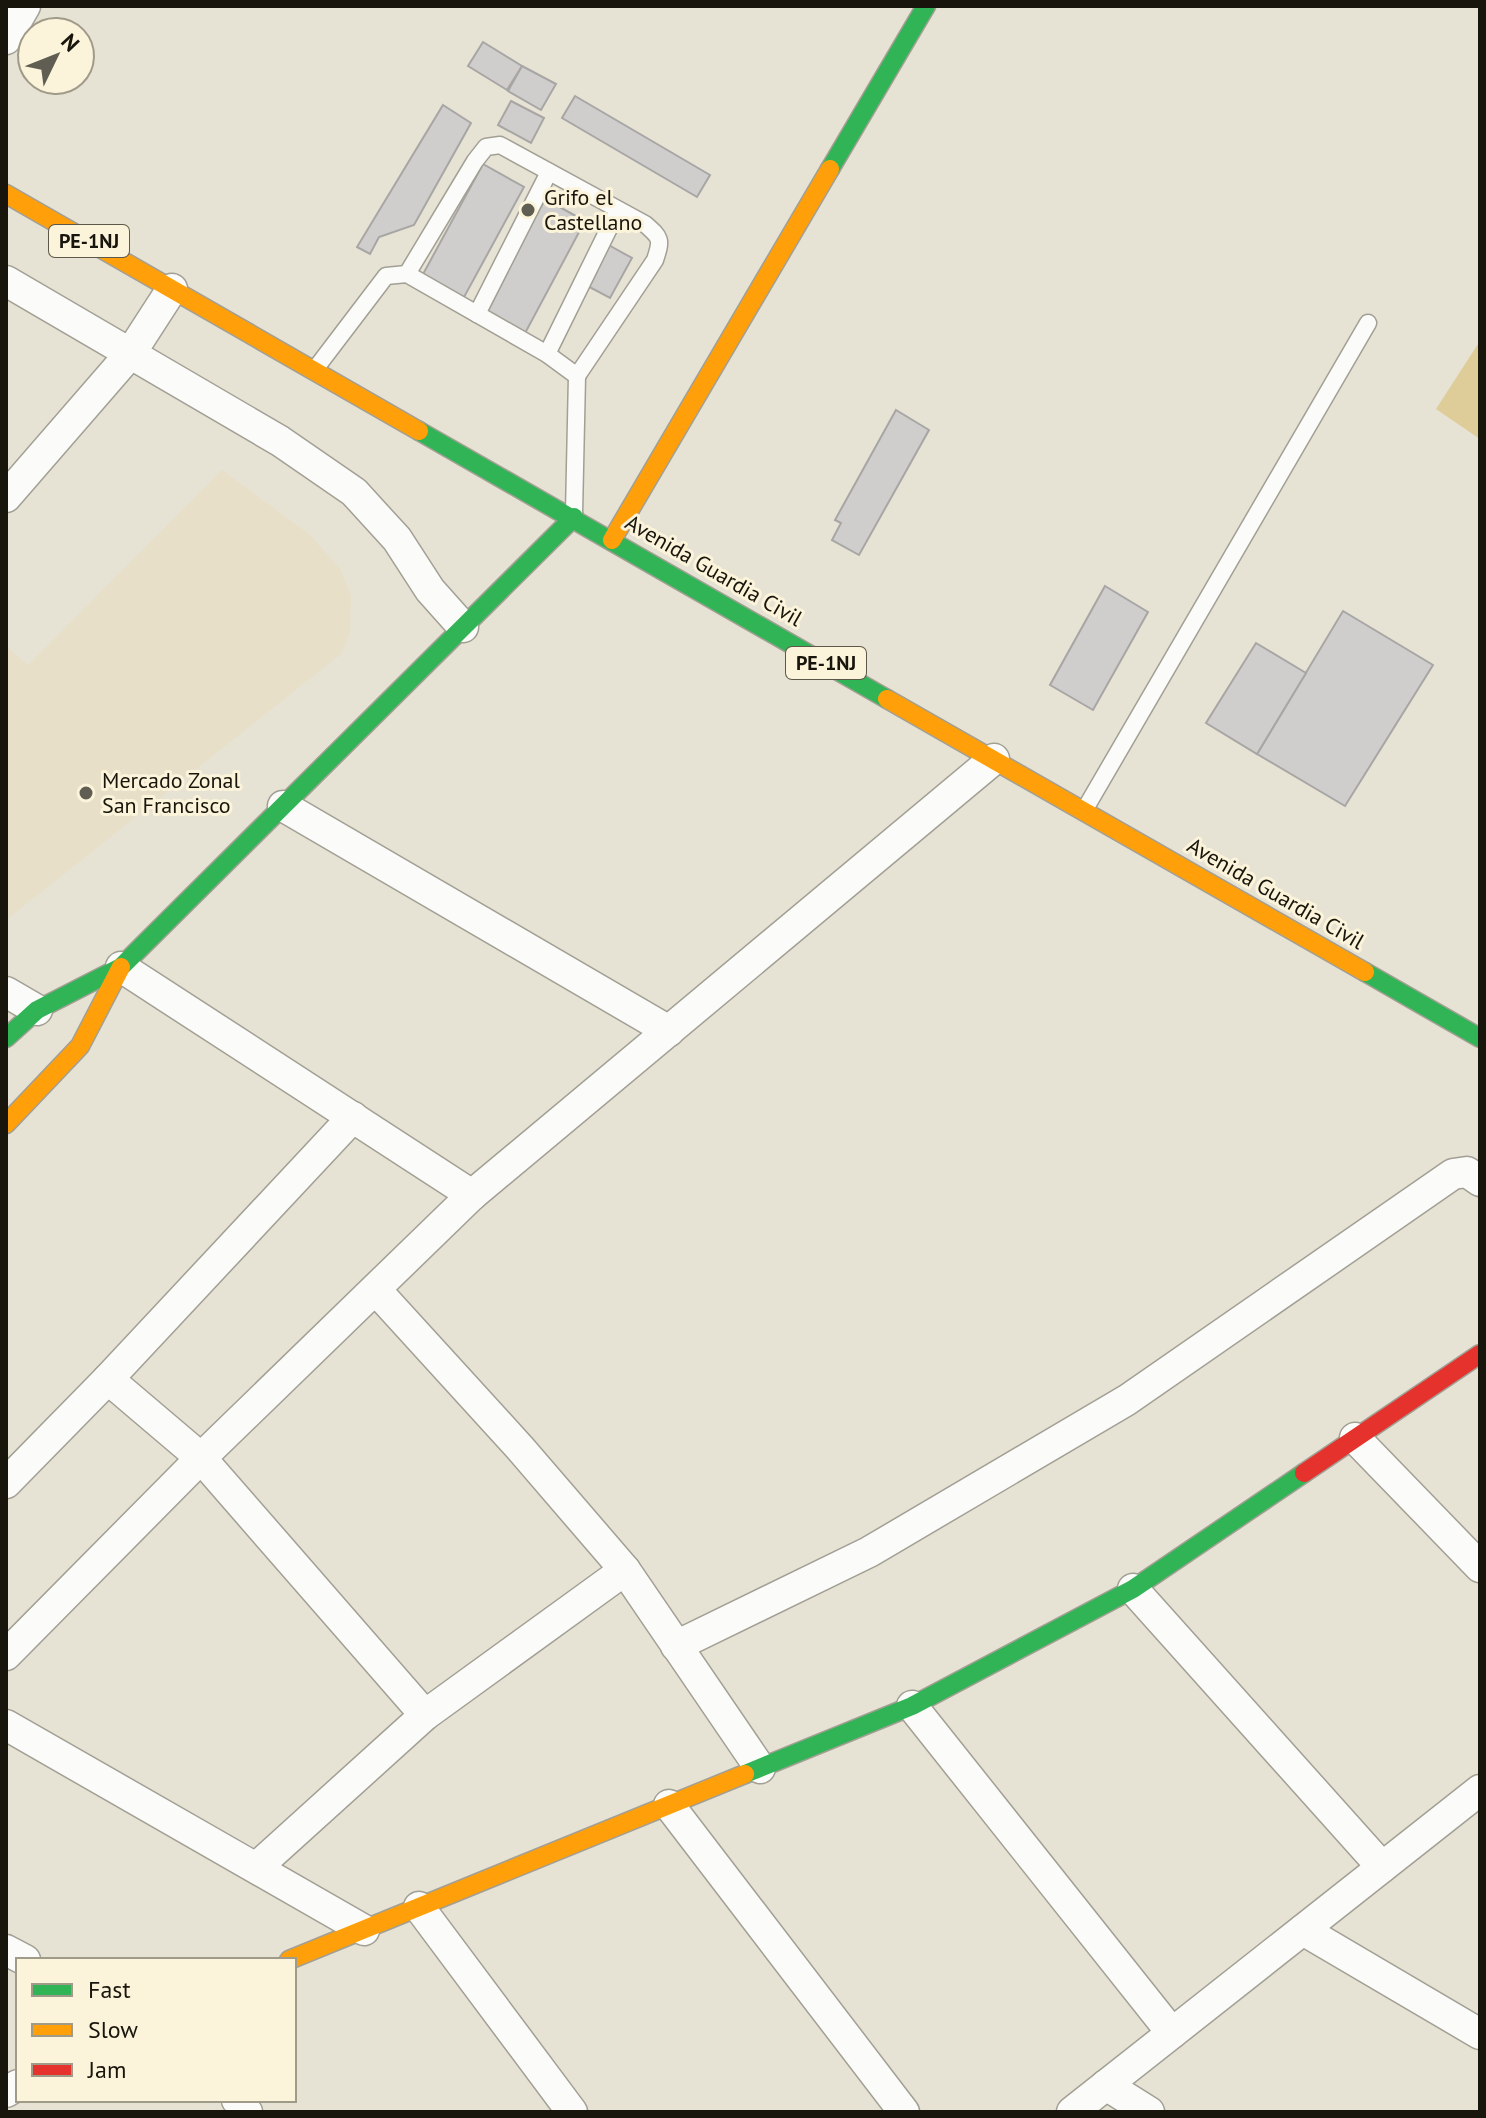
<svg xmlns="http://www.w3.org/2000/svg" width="1486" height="2118" viewBox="0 0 1486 2118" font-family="'PT Sans',sans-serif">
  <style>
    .built { fill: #e7dfc8 }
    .green { fill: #decd98 }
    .building { fill: #d0cecc; stroke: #a8a6a4; stroke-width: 2 }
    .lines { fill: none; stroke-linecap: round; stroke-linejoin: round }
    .lane-casing { stroke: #a29f94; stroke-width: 19 }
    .street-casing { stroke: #a29f94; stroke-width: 33 }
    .fast-casing { stroke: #a29f94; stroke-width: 21 }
    .slow-casing { stroke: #a29f94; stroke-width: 21 }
    .jam-casing { stroke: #a29f94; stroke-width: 21 }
    .lane { stroke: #fbfbf9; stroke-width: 16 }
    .street { stroke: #fbfbf9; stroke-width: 30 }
    .fast { stroke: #30b455; stroke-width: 18 }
    .slow { stroke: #ff9f0a; stroke-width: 18 }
    .jam { stroke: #e5322d; stroke-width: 18 }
    .poi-dot { fill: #605d52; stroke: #fbf3da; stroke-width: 3 }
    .labels { text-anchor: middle; stroke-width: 6; stroke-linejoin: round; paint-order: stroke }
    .shield { fill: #fbf3da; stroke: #5c584a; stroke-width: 2 }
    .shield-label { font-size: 20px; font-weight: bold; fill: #18150c }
    .poi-label { font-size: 22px; fill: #18150c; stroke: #fbf3da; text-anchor: start }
    .street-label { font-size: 22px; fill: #18150c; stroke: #fbf3da }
  </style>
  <rect width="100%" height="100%" fill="#e6e2d4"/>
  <polygon class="built" points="222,470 310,535 340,569 351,596 350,632 341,654 6,920 6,646 28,665"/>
  <polygon class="green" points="1480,341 1480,439 1436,409"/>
  <g class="building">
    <polygon points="483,42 522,66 507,90 468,66"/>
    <polygon points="522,66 556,84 541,110 508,91"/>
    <polygon points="575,96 710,175 697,197 562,118"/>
    <polygon points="511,101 544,118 531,143 498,125"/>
    <polygon points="443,105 471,123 414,225 379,237 370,254 357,247"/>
    <polygon points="483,164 524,187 463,299 422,276"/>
    <polygon points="545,199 585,221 523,337 483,315"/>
    <polygon points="605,243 632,258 610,298 582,283"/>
    <polygon points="896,410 929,430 859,555 832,540 841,523 835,520"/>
    <polygon points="1105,586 1148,612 1093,710 1050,685"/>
    <polygon points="1343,611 1433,665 1345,806 1257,754"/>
    <polygon points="1256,643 1306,673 1257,754 1206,723"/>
  </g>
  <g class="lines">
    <g class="lane-casing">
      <g id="lane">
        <path d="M407,274L475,161L486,147L500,145L645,224C661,238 662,239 655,260L577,376"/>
        <polyline points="477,314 549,172"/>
        <polyline points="547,354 618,210"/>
        <polyline points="316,368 386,276 407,274 547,354 577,376 574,513"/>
        <polyline points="1085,809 1368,323"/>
      </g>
    </g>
    <g class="street-casing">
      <g id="street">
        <polyline points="6,39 25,6"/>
        <polyline points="6,281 280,441 354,492 397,539 430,590 463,627"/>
        <polyline points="6,497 130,354 172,289"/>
        <polyline points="283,806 669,1031"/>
        <polyline points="121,967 472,1195"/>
        <polyline points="6,992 37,1010"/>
        <polyline points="376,1290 520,1448 625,1570 760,1768"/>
        <polyline points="108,1379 201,1458 425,1715"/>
        <polyline points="1355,1438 1480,1567"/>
        <polyline points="6,1483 108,1379 353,1117"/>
        <polyline points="1133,1589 1382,1867"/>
        <polyline points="676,1646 869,1552 1127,1400 1453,1174 1467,1172 1480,1181"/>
        <polyline points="6,1655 201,1458 472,1195 994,759"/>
        <polyline points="912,1706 1172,2033"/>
        <polyline points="6,1725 364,1930"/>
        <polyline points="669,1805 904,2112"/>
        <polyline points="257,1867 425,1715 625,1570"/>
        <polyline points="419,1907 572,2112"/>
        <polyline points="1303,1930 1480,2034"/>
        <polyline points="6,1950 25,1960"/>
        <polyline points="1106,2085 1149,2112"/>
        <polyline points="6,2092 18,2085"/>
        <polyline points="237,2100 247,2112"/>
        <polyline points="1072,2112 1480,1790"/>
      </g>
    </g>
    <g class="fast-casing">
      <g id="fast">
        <polyline points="830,169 926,6"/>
        <polyline points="419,431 887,699"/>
        <polyline points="1365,972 1480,1038"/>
        <polyline points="6,1038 37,1010 121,967 574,517"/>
        <polyline points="745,1774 912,1706 1133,1589 1304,1473"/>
      </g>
    </g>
    <g class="slow-casing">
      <g id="slow">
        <polyline points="6,194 419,431"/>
        <polyline points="612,540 830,169"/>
        <polyline points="887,699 1365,972"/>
        <polyline points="6,1124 80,1046 121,967"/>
        <polyline points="289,1960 745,1774"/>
      </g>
    </g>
    <g class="jam-casing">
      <polyline id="jam" points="1304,1473 1480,1354"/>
    </g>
    <use href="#lane" class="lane"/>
    <use href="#street" class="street"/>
    <use href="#fast" class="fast"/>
    <use href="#slow" class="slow"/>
    <use href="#jam" class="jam"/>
  </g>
  <g class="poi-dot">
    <circle cx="528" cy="210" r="8"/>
    <circle cx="86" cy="793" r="8"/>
  </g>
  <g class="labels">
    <g class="shield">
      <rect x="49" y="225" width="80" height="32" rx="6"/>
      <rect x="786" y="647" width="80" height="32" rx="6"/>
    </g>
    <g class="shield-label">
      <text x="89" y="248">PE-1NJ</text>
      <text x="826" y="670">PE-1NJ</text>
    </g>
    <g class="poi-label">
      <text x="544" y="205">Grifo el<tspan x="544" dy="25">Castellano</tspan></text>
      <text x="102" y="788">Mercado Zonal<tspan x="102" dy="25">San Francisco</tspan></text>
    </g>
    <g class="street-label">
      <text transform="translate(714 570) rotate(30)" y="8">Avenida Guardia Civil</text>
      <text transform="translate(1276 893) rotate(30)" y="8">Avenida Guardia Civil</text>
    </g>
  </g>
  <rect width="1486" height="2118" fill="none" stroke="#18150c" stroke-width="16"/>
  <rect x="16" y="1958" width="280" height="144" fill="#fbf3da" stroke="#a09a88" stroke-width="2"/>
  <rect x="32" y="1984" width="40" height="12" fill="#30b455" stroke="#a09a88" stroke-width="2"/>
  <text x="88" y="1998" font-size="24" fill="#18150c">Fast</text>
  <rect x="32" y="2024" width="40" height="12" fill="#ff9f0a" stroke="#a09a88" stroke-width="2"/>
  <text x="88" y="2038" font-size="24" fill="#18150c">Slow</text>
  <rect x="32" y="2064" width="40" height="12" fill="#e5322d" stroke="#a09a88" stroke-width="2"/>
  <text x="88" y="2078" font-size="24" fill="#18150c">Jam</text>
  <g transform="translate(56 56) rotate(47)"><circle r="38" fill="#fbf3da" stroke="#a09a88" stroke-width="2"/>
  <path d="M0-6L14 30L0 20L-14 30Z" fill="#605d52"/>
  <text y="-12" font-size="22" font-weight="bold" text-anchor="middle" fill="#18150c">N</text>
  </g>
</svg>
